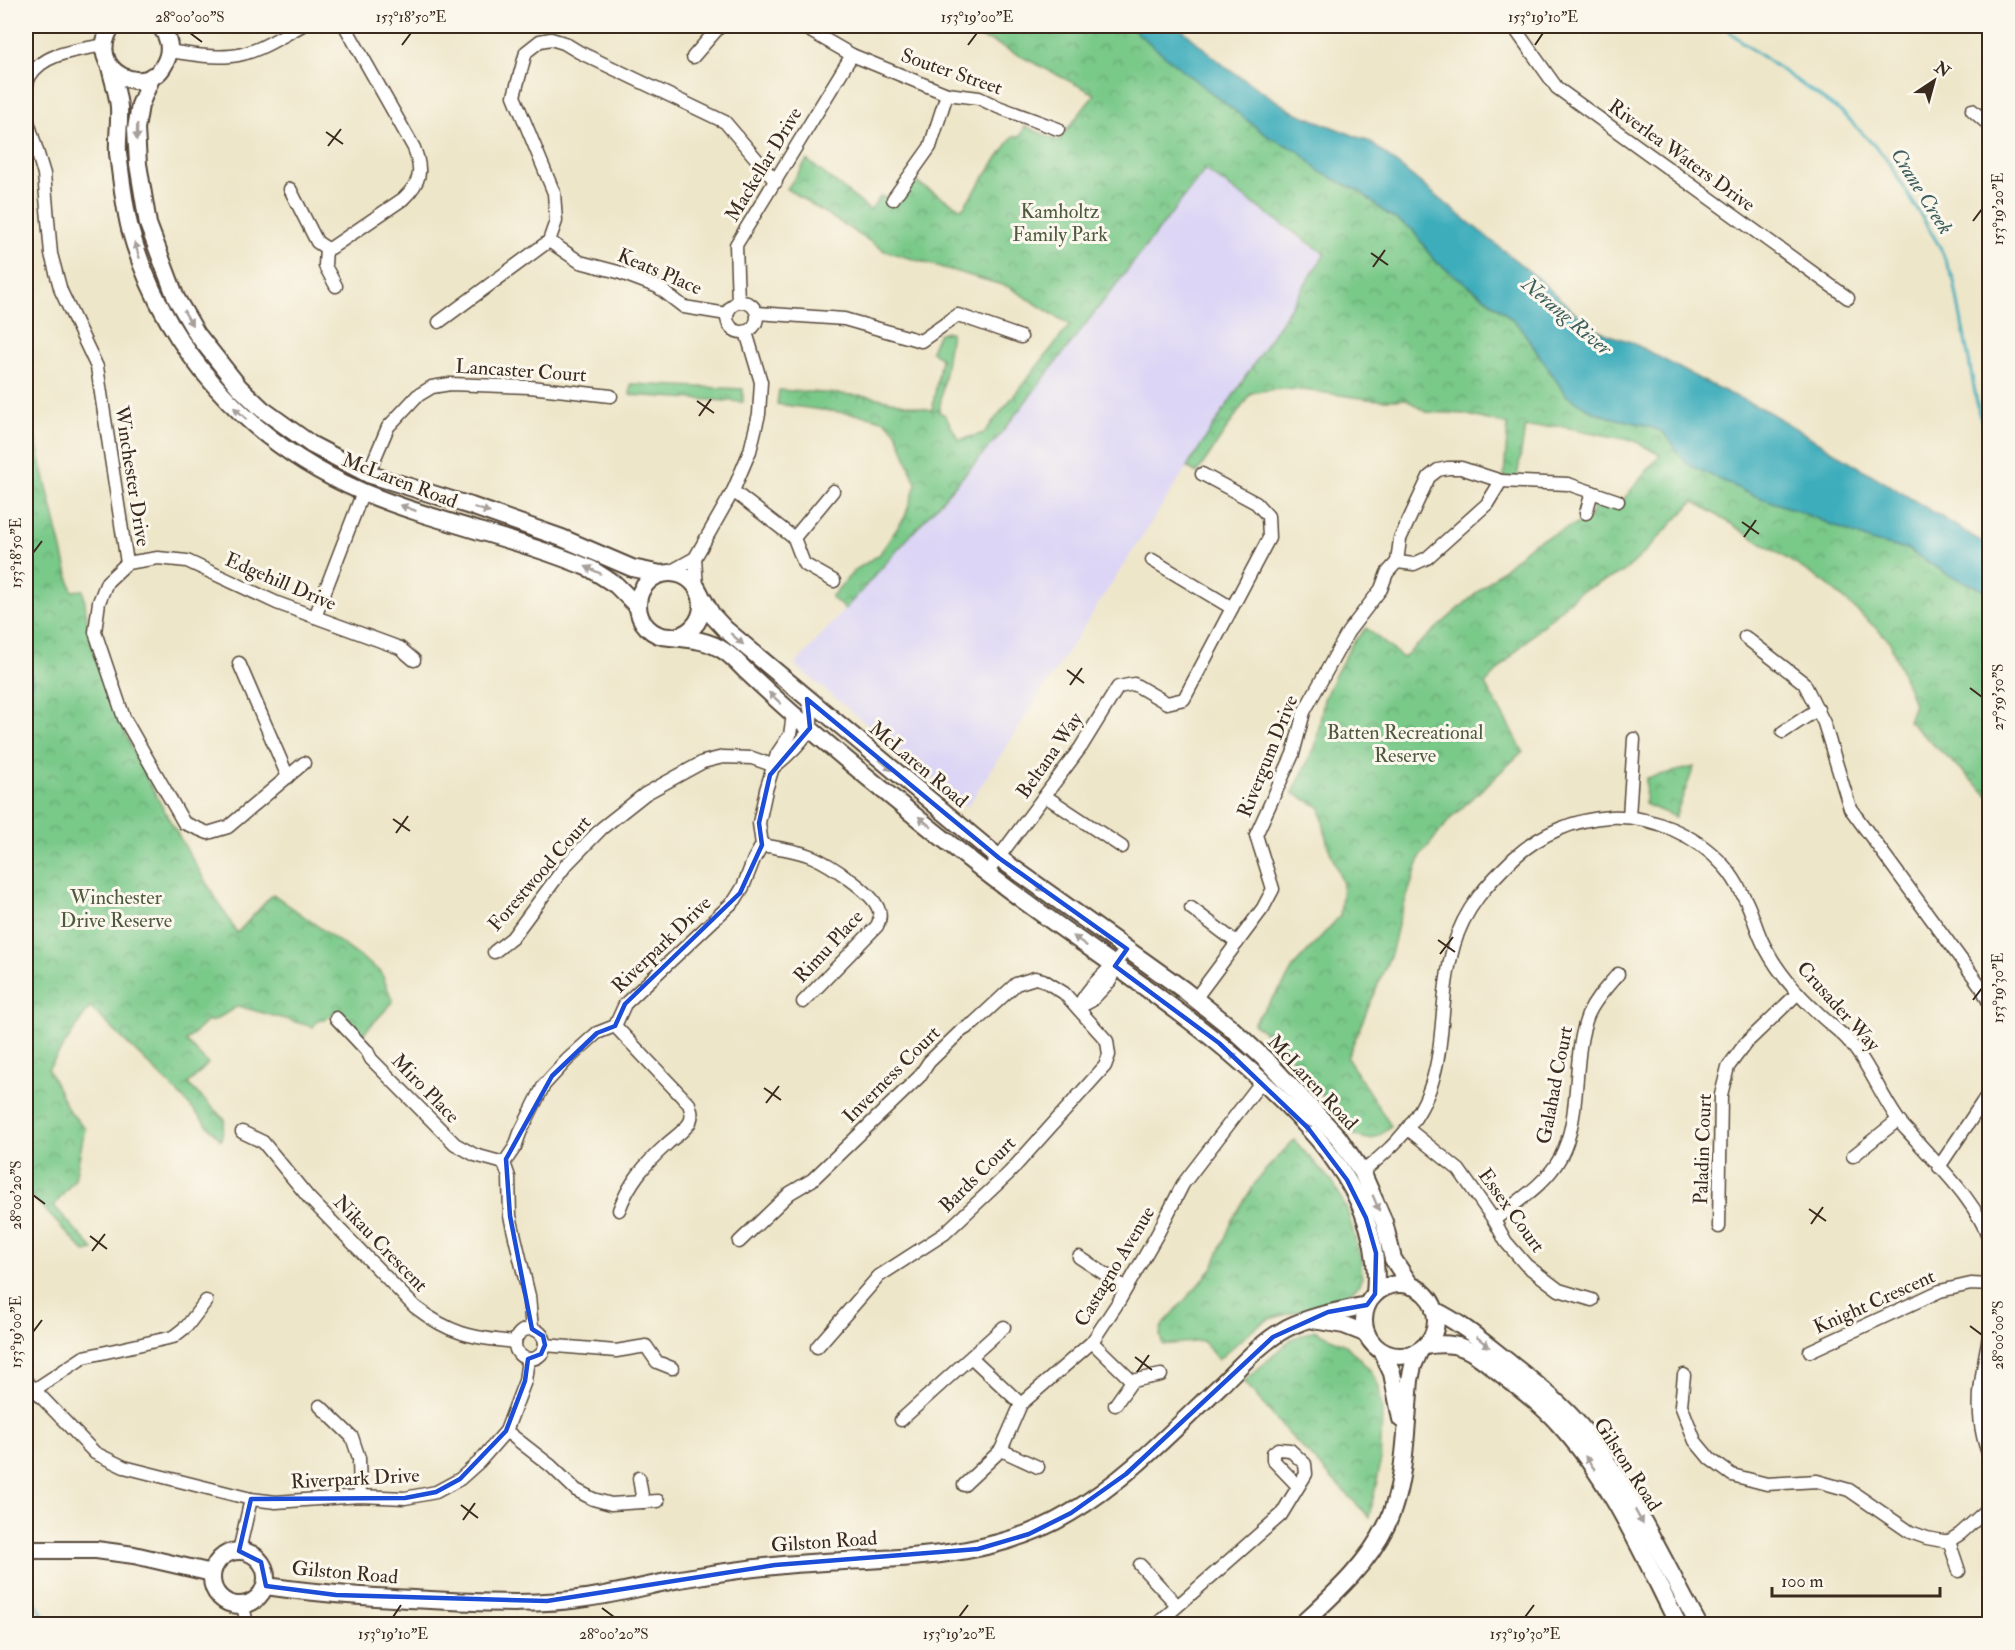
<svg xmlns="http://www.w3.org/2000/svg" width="2015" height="1650" viewBox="0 0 2015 1650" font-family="'IM FELL Double Pica',serif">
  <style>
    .built { fill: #dcd5f6 }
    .grass { fill: url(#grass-tufts); stroke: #5a7a54; stroke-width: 1.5 }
    .park { fill: url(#park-crowns); stroke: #5a7a54; stroke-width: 1.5 }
    .water { fill: #3eadbb; stroke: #3c6c6c; stroke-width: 1.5 }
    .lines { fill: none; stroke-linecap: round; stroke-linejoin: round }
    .stream { stroke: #3eadbb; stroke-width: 3 }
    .minor-casing { stroke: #564638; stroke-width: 15 }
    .secondary-casing { stroke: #564638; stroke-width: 20 }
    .minor { stroke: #fff; stroke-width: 12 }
    .secondary { stroke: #fff; stroke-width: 16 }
    .oneway { fill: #a79f9a }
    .marked { fill: none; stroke: #1d4ed8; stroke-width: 4.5; stroke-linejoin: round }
    .ticks { fill: none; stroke: #3b2a1e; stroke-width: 2 }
    .labels { text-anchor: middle; stroke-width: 6; stroke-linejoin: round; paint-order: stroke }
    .street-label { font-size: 20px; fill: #3b2a1e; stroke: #fbf7ec }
    .park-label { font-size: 20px; fill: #4e5a3e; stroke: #fbf7ec }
    .water-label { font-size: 21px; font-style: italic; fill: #3c5e5d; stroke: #fbf7ec }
    .neatline { fill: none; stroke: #3b2a1e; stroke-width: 2 }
    .ticks-label { font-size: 15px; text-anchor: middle; fill: #3b2a1e }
  </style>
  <defs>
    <pattern id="grass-tufts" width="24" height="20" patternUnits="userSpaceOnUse" patternTransform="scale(1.5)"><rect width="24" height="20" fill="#79c989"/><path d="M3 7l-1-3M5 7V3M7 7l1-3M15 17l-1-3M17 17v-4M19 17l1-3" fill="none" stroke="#64a36f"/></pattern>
    <pattern id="park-crowns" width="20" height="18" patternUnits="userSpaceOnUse" patternTransform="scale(1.5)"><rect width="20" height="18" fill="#79c989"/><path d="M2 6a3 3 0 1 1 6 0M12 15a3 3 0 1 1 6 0" fill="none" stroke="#64a36f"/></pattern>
  </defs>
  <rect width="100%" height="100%" fill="#fbf7ec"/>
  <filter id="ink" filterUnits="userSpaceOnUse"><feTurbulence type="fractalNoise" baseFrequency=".0167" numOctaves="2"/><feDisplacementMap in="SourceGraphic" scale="12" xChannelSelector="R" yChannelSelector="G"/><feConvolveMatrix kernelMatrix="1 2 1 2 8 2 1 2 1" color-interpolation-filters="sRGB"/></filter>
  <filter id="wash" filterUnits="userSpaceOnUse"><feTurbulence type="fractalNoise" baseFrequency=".008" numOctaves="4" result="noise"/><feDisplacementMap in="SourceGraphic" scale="24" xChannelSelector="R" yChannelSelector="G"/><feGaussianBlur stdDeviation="1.35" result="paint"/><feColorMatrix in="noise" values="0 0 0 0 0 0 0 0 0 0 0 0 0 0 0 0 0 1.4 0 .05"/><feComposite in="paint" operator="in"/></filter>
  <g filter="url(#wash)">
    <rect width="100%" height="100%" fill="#eee6c9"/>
    <polygon class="built" points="1205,170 1325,254 967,807 795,665 999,436"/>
    <polygon class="grass" points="631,384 743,389 743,402 630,395"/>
    <g class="park">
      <path d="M940,26H1129L1186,73L1269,137L1299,151L1320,172L1361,192L1384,212L1412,229L1434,260L1502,311L1521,328L1566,395L1592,411L1613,418L1642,424L1663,432L1687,464L1750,494L1798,511L1874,542L1907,549L1949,575L1989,592V796L1908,721L1914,704L1889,640L1826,583L1694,501L1639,558L1623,572L1578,593L1527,640L1485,684L1523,751L1451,818L1421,855L1399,920L1392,951L1347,1058L1391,1126C1376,1139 1371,1143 1353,1134L1280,1044L1253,1023L1284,984L1294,966L1340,916L1343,884L1328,846L1320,807L1293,793L1316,744L1324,699L1334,677L1352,644L1366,628L1403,658L1533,543L1579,523L1578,517L1590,518L1593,506L1599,503L1617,507L1660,455L1635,441L1559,426L1525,428L1517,478L1504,477L1508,425L1464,414L1426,412L1406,399C1354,405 1303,380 1251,393L1197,473L1187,467L1325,254L1205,170L999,436L845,609L831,597L855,570L879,555L905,517L916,484L897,433L886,421L868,416L777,404L779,390L869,396L932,410L941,359L931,350L939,333L951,332L939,412L945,415L959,440L984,433L1070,325L1009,287L885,251L787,189L807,160L870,210L881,196L896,203L914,181L962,209L1013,136L1020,137L1025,126L1058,141L1095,94L993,42Z"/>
      <path d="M26,401L72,591L83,590C86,609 88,630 93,649C125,753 181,841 237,933L273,894L381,972L393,1002L361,1036L337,1010L325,1020L317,1021L313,1027L238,1006L212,1022L208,1020L186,1041L208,1064L188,1084L225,1120L221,1140L176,1091L90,1007L48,1069L69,1111L85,1128L75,1179L54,1206L94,1250L85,1252L26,1190V813L32,681L26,630Z"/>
      <polygon points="1694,767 1675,817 1645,804 1646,778"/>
      <polygon points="1294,1140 1334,1184 1347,1210 1361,1260 1362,1277 1358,1286 1338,1301 1269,1319 1253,1329 1218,1360 1203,1341 1163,1345 1160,1335 1162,1326 1212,1269 1234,1217 1259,1177"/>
      <polygon points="1314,1330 1346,1345 1370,1370 1379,1386 1382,1412 1380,1467 1369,1517 1286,1431 1244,1381 1292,1339"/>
    </g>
    <g class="water">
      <polygon points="1129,26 1178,26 1228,69 1292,111 1370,142 1535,276 1590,326 1609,335 1631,342 1705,382 1767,411 1989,546 1989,592 1949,575 1907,549 1874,542 1798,511 1750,494 1687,464 1663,432 1642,424 1613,418 1592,411 1566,395 1521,328 1502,310 1434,260 1412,229 1384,212 1361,192 1320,172 1299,151 1269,137 1186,73"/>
      <polygon points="26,630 32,681 26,813"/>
    </g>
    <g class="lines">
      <g class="stream">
        <polyline points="1724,26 1743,43 1844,114 1886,158 1940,247 1954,281 1979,414 1990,439"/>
        <polyline points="26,1586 48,1624"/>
      </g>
    </g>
  </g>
  <g filter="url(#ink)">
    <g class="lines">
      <g class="minor-casing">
        <g id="minor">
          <polyline points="805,26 812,32 852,55 947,94 979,98 998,107 1058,129"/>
          <polyline points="1513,26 1557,88 1848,298"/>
          <path d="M169,51C189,54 210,58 231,56C256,54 280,37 301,26"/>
          <polyline points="693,57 720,26"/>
          <path d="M26,89C27,85 28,79 30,76C44,52 80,50 104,45"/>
          <polyline points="1972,110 1990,126"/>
          <polyline points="26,115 44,174 51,254 61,291 97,367 127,563"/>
          <path d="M290,189L317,242L326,248H331L403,199C421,182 423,171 414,148L345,26"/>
          <polyline points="893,199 930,147 947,94"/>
          <polyline points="549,241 580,262 618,272 658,287 684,307 727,314"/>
          <polyline points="326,248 325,266 336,286"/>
          <circle cx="742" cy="317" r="15"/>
          <polyline points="738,302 736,245 852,55"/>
          <polyline points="757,313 844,319 921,341 958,315 1021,337"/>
          <polyline points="439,322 549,241 556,221 554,193 514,96 526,52 540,41 551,39 564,43 579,52 725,122 776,182"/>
          <polygon points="1448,468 1461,468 1501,481 1487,504 1427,558 1414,564 1397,562 1400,539 1429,477 1438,470"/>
          <polyline points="368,474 388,427 417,396 432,387 450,384 530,387 611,396"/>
          <polyline points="1501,481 1568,484 1618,501"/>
          <polyline points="733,491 794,538 833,491"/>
          <polyline points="1586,513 1592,492"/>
          <polyline points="794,538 804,564 834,581"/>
          <polyline points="695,558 697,588"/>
          <polyline points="1152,560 1232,608"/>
          <polyline points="127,563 107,582 99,602 95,632 124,718 184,823 208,833 228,827 304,763"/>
          <polyline points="127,563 158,558 187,561 277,603 400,648 414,660"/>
          <polyline points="668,573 695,558 733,491 750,451 759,414 761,382 746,332"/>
          <polyline points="315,617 363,492"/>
          <polyline points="1745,637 1804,683 1824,723 1850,808 1982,988 1990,1005"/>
          <polyline points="239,663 288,777"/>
          <polyline points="1783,732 1818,709"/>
          <path d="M775,766C784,759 807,738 810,727C813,718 810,707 807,699"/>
          <polyline points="1045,796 1122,847"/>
          <polyline points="1629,817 1634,739"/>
          <path d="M762,845C779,848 797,850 813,857C829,864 871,891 878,908C881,914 880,920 877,926L803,1002"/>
          <polyline points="987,873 1081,747 1118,687 1134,684 1167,703 1184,699 1269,538 1268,516 1256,503 1202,474"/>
          <polyline points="1191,908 1237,943"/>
          <polyline points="494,952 512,938 566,865 602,828 645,794 703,762 723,757 752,758 775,766"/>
          <polyline points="1195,999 1263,908 1273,889 1256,835 1293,754 1304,712 1348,632 1381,589 1387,573 1397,562"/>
          <path d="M1078,1008C1089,983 1111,970 1127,949"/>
          <polyline points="1078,1008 1091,1001 1110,981 1115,966"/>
          <polyline points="336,1018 367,1051 371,1059 455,1144 475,1155 504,1163"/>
          <path d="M615,1026L689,1104C691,1110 693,1115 690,1122C685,1131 673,1138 666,1145C645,1164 629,1183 619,1210"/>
          <polyline points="1408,1129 1459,1170 1494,1220 1506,1242 1526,1265 1559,1290 1592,1300"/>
          <path d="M242,1132L263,1142L309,1198L415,1307C450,1334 472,1338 515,1342"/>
          <polyline points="1853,1156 1898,1120"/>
          <polyline points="1939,1167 1988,1094 1990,1088"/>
          <path d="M1362,1172C1372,1165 1381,1156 1390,1148C1457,1084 1432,1022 1454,945C1464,909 1488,883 1514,858C1540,834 1575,819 1610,817C1651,815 1697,835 1724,866C1732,875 1739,887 1744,897C1753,913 1756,931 1765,947C1778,972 1797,994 1818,1013C1827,1022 1837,1029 1846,1038C1868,1062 1879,1092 1897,1118C1902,1126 1909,1132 1915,1139C1942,1170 1976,1201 1990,1241"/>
          <path d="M1494,1220C1516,1202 1546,1184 1560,1158C1583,1116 1571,1058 1588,1015C1595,999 1607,987 1618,974"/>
          <polyline points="1719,1227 1721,1095 1728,1067 1745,1044 1798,993"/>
          <polyline points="739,1242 790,1193 812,1180 919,1077 929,1062 961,1031 974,1023 1016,984 1035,978 1043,980 1064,993 1107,1041 1109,1055 1105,1066 1009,1173 944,1234 879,1276 817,1347"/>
          <polyline points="1079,1257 1126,1288"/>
          <circle cx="530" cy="1344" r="15"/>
          <polyline points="532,1329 529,1296 510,1216 509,1177 504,1163 515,1147 520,1133 544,1085 567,1060 597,1033 615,1026 625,1004 735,900 743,887 754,859 762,845 759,823 766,790 777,754 790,735 793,714"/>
          <path d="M1990,1332C1981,1376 1972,1415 1990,1458"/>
          <polyline points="1092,1342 1132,1381"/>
          <polyline points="545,1345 616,1351 646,1346 657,1362 672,1368"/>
          <polyline points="1810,1351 1940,1291 1971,1284 1990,1285"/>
          <polyline points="972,1358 1021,1404"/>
          <polyline points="1684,1375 1681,1405 1695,1441 1710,1459 1732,1475 1767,1484 1817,1481 1849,1490 1910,1532 1927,1538 1943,1541 1949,1541 1960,1534 1990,1507"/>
          <polyline points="26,1381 95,1453 124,1467 251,1499 276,1502 360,1496 405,1498 436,1492 460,1479 479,1462 506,1431 525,1381 528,1359"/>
          <polyline points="34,1390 84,1357 173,1337 187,1326 206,1301"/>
          <polyline points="1115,1405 1132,1381 1161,1375"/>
          <polyline points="320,1406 352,1437 359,1458 360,1496"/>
          <polyline points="901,1420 1004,1327"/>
          <polyline points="506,1431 551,1466 576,1490 593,1499 611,1504 658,1501"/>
          <polyline points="1001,1450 1038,1467"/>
          <polyline points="639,1478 643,1502"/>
          <polyline points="964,1485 1001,1450 1021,1404 1092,1342 1119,1301 1158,1233 1183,1184 1262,1081"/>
          <polyline points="1949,1541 1959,1571"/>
          <polyline points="239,1551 251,1499"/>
          <polyline points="1140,1565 1177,1605"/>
          <polyline points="243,1606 247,1624"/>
          <polyline points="1157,1624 1281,1515 1306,1474 1305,1464 1290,1450 1278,1449 1273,1453 1273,1460 1298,1486"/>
        </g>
      </g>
      <g class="secondary-casing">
        <g id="secondary">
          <path d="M112,26C82,71 149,102 166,61C172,48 168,36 160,26"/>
          <path d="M110,67C113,80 118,94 119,107C120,122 117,137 118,153C121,178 124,204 130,229C163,348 249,444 363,492C437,523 518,538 591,569L616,585L638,607"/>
          <polyline points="152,76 140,105 136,129 138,164 148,224 176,298 197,334 239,387 262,409 312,445 368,474 471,506 562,538 632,568 661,574"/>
          <circle cx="670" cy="605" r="32"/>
          <polyline points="700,594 712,615 725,629 999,858 1184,990 1229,1026 1269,1063 1338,1137 1362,1172 1384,1222 1393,1259 1411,1286"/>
          <path d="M671,637C690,639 708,640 724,651C732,656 739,664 746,671C762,686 778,701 794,715C855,768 919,820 983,870C1096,958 1224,1029 1318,1139C1355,1184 1381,1234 1375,1294"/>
          <circle cx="1400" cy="1320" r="36"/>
          <path d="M1434,1310C1461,1323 1483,1342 1506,1360C1532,1381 1559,1401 1581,1427C1629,1485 1662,1559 1698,1624"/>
          <polyline points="1313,1320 1344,1325 1367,1334"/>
          <path d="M1425,1346C1464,1339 1476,1354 1505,1377C1523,1391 1542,1405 1557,1422C1611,1479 1643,1555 1678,1624"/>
          <polyline points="1382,1352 1392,1373 1401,1419"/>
          <polyline points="26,1550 96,1550 134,1555 212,1573"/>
          <circle cx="239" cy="1578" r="27"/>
          <path d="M266,1586C327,1595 388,1598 450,1601C495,1603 541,1605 586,1598C618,1594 649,1585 680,1579C711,1574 743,1569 774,1566C874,1555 981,1567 1070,1513C1128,1479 1175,1428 1224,1382C1243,1363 1263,1341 1287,1328C1313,1315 1340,1311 1367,1305"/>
          <path d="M1302,1624C1333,1595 1367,1565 1386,1526C1406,1486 1406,1425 1410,1380L1413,1366L1420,1350"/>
        </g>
      </g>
      <use href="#minor" class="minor"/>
      <use href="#secondary" class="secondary"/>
    </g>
    <defs><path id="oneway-solid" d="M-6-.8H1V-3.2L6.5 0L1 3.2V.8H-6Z" transform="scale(1.5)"/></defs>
    <g class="oneway">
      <use href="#oneway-solid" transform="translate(137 132) rotate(92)"/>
      <use href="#oneway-solid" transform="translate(137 250) rotate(-108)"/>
      <use href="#oneway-solid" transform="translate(188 318) rotate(60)"/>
      <use href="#oneway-solid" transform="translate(240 413) rotate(-138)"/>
      <use href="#oneway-solid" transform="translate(408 508) rotate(-160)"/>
      <use href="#oneway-solid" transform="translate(482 510) rotate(19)"/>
      <use href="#oneway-solid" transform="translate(593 570) rotate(-155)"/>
      <use href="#oneway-solid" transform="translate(737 639) rotate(41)"/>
      <use href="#oneway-solid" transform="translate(775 698) rotate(-138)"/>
      <use href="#oneway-solid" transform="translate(886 765) rotate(40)"/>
      <use href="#oneway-solid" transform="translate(925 822) rotate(-141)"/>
      <use href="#oneway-solid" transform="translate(1038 886) rotate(36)"/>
      <use href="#oneway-solid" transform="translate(1080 941) rotate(-144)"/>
      <use href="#oneway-solid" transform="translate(1236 1058) rotate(-139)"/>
      <use href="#oneway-solid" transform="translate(1310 1131) rotate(-132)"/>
      <use href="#oneway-solid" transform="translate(1376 1203) rotate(67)"/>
      <use href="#oneway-solid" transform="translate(1483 1342) rotate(38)"/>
      <use href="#oneway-solid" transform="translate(1590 1463) rotate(-126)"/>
      <use href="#oneway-solid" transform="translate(1639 1517) rotate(61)"/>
    </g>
  </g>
  <path class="marked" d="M807,699L999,858L1127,949L1115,966L1219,1043L1308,1128L1347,1180L1366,1218L1376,1253L1375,1294L1367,1305L1328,1312L1273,1337L1126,1474L1071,1513L1029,1534L978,1549L775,1565L547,1601L336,1595L266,1586L261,1562L239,1551L251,1499L405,1498L436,1492L460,1479L506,1431L525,1381L528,1359L541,1354L545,1345L543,1336L532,1329L510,1216L506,1159L552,1076L597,1033L615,1026L625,1004L740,893L762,845L759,823L770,775L810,728Z"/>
  <path class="ticks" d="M190,33L202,42M402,45L411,33M968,45L977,33M1535,45L1543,33M326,132L343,144M328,146L341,129M1973,221L1982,209M1371,253L1388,265M1373,267L1385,250M697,401L714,413M699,416L711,399M1742,522L1759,534M1744,537L1756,520M33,553L42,541M1067,670L1084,683M1070,685L1082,668M1970,688L1982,697M393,819L410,831M396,833L408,816M1438,940L1455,952M1440,954L1453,937M1973,1000L1982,988M764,1088L781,1100M766,1103L779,1086M33,1195L45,1204M1809,1209L1826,1221M1811,1224L1823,1207M90,1236L107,1249M92,1251L105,1234M1970,1326L1982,1335M33,1332L42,1320M1135,1357L1152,1370M1137,1372L1149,1355M461,1505L478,1518M463,1520L475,1503M602,1608L614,1617M393,1617L401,1605M959,1617L968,1605M1525,1617L1534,1605"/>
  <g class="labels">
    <g class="street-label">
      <text transform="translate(952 71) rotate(19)" y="7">Souter Street</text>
      <text transform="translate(1682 155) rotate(36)" y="7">Riverlea Waters Drive</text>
      <text transform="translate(763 164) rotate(-59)" y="7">Mackellar Drive</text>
      <text transform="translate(660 271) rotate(23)" y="7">Keats Place</text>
      <text transform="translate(521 370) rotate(4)" y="7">Lancaster Court</text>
      <text transform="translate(133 476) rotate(81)" y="7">Winchester Drive</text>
      <text transform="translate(400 480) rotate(21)" y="7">McLaren Road</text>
      <text transform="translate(281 581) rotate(23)" y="7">Edgehill Drive</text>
      <text transform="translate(1049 755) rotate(-55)" y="7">Beltana Way</text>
      <text transform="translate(1267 756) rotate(-68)" y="7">Rivergum Drive</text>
      <text transform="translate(919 764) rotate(40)" y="7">McLaren Road</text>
      <text transform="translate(539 873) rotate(-49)" y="7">Forestwood Court</text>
      <text transform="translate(661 944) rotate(-44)" y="7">Riverpark Drive</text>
      <text transform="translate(828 946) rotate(-47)" y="7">Rimu Place</text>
      <text transform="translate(1839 1006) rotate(48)" y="7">Crusader Way</text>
      <text transform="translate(891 1074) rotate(-45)" y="7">Inverness Court</text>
      <text transform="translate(1313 1082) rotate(47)" y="7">McLaren Road</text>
      <text transform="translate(1554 1085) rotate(-79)" y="7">Galahad Court</text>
      <text transform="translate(426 1088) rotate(46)" y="7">Miro Place</text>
      <text transform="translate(1702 1149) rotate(-88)" y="7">Paladin Court</text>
      <text transform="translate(977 1174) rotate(-45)" y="7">Bards Court</text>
      <text transform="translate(1512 1210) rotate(54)" y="7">Essex Court</text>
      <text transform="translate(381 1243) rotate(46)" y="7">Nikau Crescent</text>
      <text transform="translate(1114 1266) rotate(-59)" y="7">Castagno Avenue</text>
      <text transform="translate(1874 1301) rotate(-24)" y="7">Knight Crescent</text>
      <text transform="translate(1628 1464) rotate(57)" y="7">Gilston Road</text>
      <text transform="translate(355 1478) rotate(-3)" y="7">Riverpark Drive</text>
      <text transform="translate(824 1541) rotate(-4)" y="7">Gilston Road</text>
      <text transform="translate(345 1572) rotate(5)" y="7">Gilston Road</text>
    </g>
    <g class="park-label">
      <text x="1060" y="218">Kamholtz<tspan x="1060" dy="23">Family Park</tspan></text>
      <text x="1405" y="739">Batten Recreational<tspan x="1405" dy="23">Reserve</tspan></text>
      <text x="116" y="904">Winchester<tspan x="116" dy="23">Drive Reserve</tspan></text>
    </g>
    <g class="water-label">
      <text transform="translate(1922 191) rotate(58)" y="7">Crane Creek</text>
      <text transform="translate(1567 316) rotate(40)" y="7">Nerang River</text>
    </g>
  </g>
  <rect width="2015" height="1650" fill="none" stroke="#fbf7ec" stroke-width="66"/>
  <g transform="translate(1934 81) rotate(36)" stroke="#fbf7ec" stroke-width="4.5" paint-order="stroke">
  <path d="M0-4.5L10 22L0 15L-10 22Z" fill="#3b2a1e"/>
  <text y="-9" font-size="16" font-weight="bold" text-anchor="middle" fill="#3b2a1e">N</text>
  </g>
  <path d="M1772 1587v9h168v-9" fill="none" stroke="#3b2a1e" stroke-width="3"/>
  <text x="1781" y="1587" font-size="18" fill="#3b2a1e" stroke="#fbf7ec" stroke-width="4.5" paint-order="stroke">100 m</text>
  <rect x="33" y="33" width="1949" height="1584" class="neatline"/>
  <g class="ticks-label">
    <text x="190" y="22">28°00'00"S</text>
    <text x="411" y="22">153°18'50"E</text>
    <text x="977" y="22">153°19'00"E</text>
    <text x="1543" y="22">153°19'10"E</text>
    <text transform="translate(1998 209) rotate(-90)" y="5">153°19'20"E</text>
    <text transform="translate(16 553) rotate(-90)" y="5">153°18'50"E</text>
    <text transform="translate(1998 697) rotate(-90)" y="5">27°59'50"S</text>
    <text transform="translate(1998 988) rotate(-90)" y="5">153°19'30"E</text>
    <text transform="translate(16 1195) rotate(-90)" y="5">28°00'20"S</text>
    <text transform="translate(16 1332) rotate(-90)" y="5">153°19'00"E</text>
    <text transform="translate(1998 1335) rotate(-90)" y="5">28°00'00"S</text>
    <text x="393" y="1639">153°19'10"E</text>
    <text x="614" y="1639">28°00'20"S</text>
    <text x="959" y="1639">153°19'20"E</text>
    <text x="1525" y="1639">153°19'30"E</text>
  </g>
</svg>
